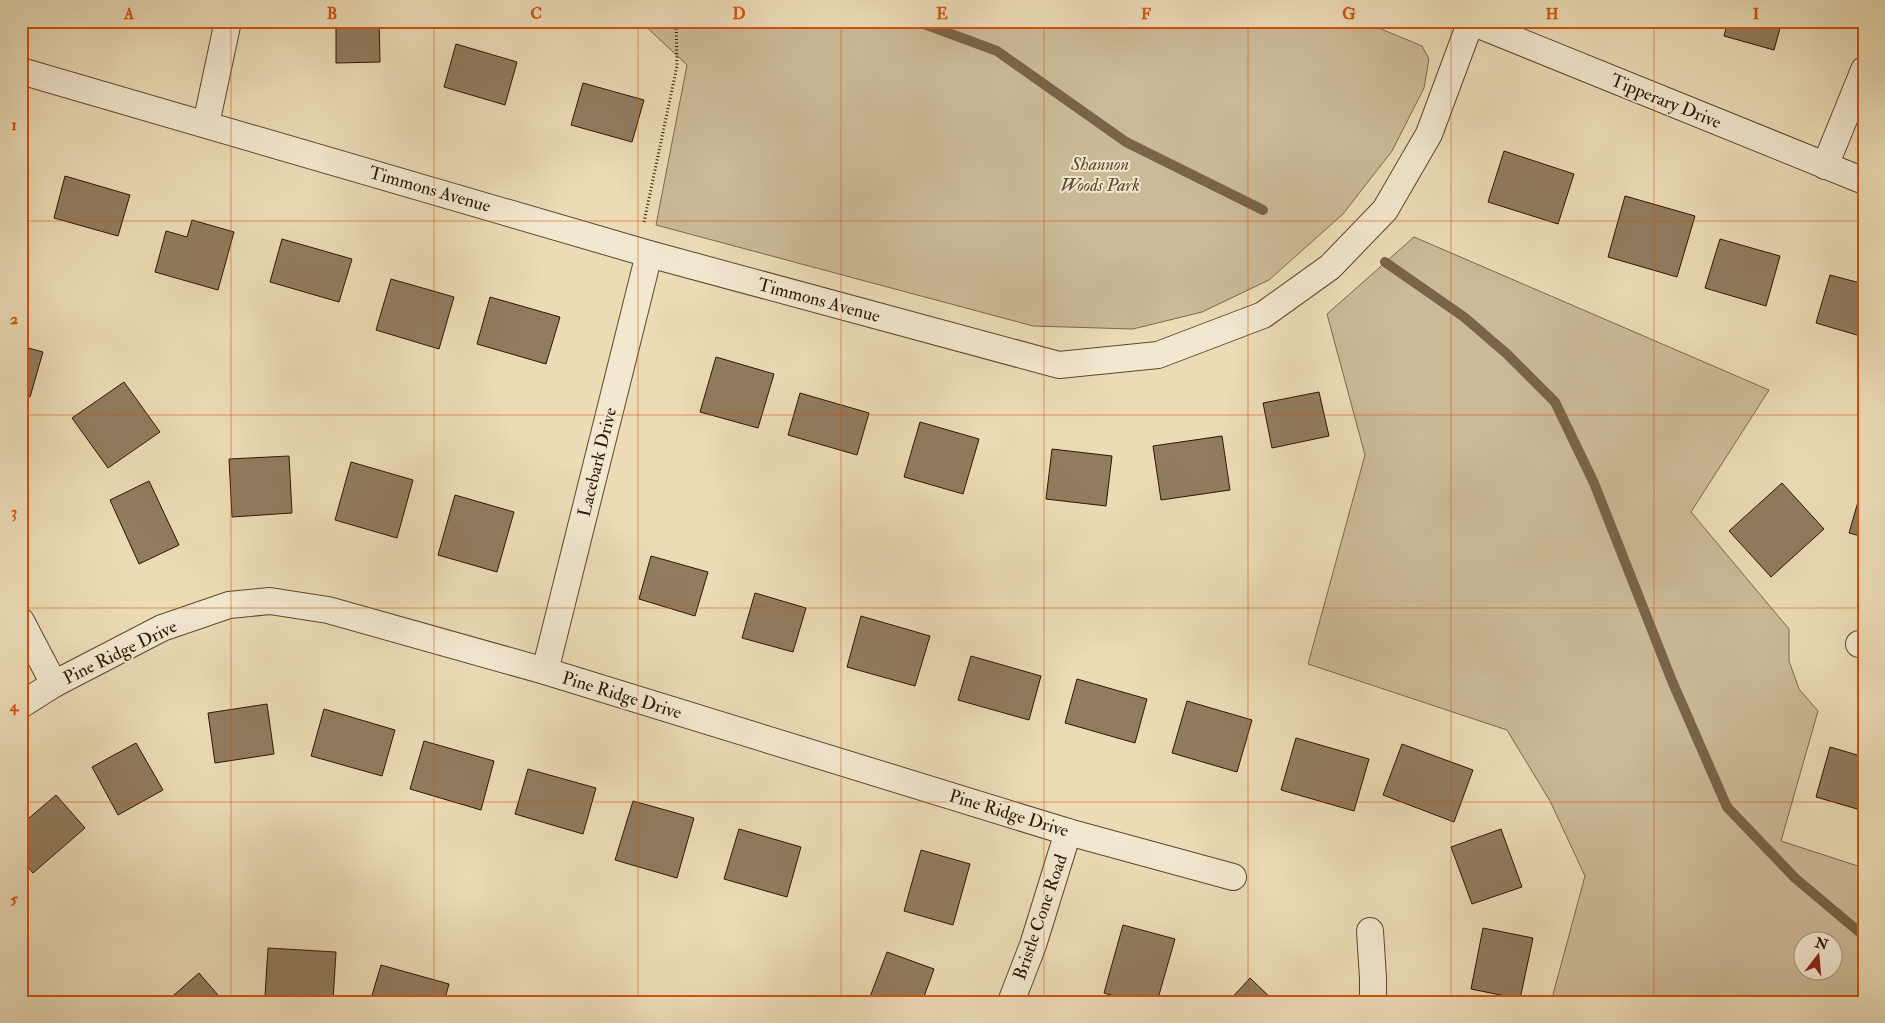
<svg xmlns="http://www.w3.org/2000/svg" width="1885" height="1023" viewBox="0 0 1885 1023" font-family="'IM FELL Double Pica',serif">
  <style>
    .green { fill: #cbba97; stroke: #7d684c; fill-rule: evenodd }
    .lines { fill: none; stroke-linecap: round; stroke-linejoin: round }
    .stream { stroke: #796448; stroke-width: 10 }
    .building { fill: #917c5f; stroke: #2f1500 }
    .street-casing { stroke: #5e472e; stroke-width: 28 }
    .path { stroke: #2f1500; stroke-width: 3; stroke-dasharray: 1 2.5; stroke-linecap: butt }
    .street { stroke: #f2e8d0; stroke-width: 26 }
    .grid { fill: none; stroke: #d6520b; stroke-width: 1; stroke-opacity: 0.55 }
    .labels { text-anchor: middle; stroke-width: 4; stroke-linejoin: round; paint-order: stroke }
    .street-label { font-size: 18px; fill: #2f1500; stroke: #f2e8d0 }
    .park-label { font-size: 18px; font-style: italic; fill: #5e472d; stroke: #f2e8d0 }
    .neatline { fill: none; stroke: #d6520b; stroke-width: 2 }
    .grid-label { font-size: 16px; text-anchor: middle; font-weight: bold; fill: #d6520b }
  </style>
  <rect width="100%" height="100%" fill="#ebdcb6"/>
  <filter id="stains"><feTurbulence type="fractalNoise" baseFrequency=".004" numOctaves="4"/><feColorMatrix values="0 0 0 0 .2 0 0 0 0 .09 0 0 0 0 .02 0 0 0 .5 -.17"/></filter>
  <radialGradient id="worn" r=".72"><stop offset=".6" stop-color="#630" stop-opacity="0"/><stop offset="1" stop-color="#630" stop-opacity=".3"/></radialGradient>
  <g class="green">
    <polygon points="640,21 1362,21 1422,46 1429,59 1424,88 1392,151 1343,214 1269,280 1202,312 1133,329 1033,326 656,225 687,65"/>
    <path d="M1414,237L1769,390L1691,512L1789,629V661L1799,689L1818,711L1781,841L1864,868V1002H1551L1585,876L1550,801L1507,730L1308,664L1365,455L1327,314ZM1802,940H1832V970H1802Z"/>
  </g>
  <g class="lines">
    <g class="stream">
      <polyline points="916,21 997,51 1126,142 1263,210"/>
      <polyline points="1385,262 1464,317 1507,354 1555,402 1594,483 1672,681 1727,807 1795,878 1864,936"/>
    </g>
  </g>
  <g class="building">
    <polygon points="336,21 379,21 380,62 336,63"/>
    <polygon points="1728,21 1782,21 1774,50 1724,36"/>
    <polygon points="456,44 517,62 505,105 444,87"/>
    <polygon points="583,83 644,100 632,142 571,125"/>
    <polygon points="1504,151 1574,174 1558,224 1488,202"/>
    <polygon points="65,176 130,195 118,236 54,218"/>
    <polygon points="1625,196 1695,216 1677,277 1608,257"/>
    <polygon points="192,220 234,232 218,290 155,272 166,231 187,237"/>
    <polygon points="282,239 352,259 339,302 270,282"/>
    <polygon points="1720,239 1780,256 1766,306 1705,288"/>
    <polygon points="1830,275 1864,284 1864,337 1816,323"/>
    <polygon points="391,279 454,297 439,349 376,330"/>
    <polygon points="490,297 560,317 546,364 477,344"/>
    <polygon points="21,346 43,352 30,397 21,395"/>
    <polygon points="716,357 774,374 758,428 700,412"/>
    <polygon points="124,382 160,432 108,468 72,418"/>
    <polygon points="1319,392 1329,436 1272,448 1263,403"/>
    <polygon points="800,393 869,413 857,455 788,435"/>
    <polygon points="920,422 979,439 963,494 904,477"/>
    <polygon points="1222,436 1230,490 1161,500 1153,446"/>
    <polygon points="1052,449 1112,456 1106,506 1046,499"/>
    <polygon points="289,456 292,513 232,517 229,459"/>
    <polygon points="351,462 413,480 397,538 335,520"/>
    <polygon points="149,481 179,545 139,564 110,500"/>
    <polygon points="1864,481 1864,537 1849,533"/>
    <polygon points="1782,483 1824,529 1771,577 1729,531"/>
    <polygon points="455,495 514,512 497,572 438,555"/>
    <polygon points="651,556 708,572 695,616 639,599"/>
    <polygon points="755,593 806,608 793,652 742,638"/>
    <polygon points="861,616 930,636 915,686 847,667"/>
    <polygon points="971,656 1041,676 1029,720 958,700"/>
    <polygon points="1077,679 1147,699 1135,743 1065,723"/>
    <polygon points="1187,701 1252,720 1237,772 1172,753"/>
    <polygon points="267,704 274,754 215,763 208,713"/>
    <polygon points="324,709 395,730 382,776 311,756"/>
    <polygon points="1296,738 1369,759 1354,811 1281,790"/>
    <polygon points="424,741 494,761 481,810 410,789"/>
    <polygon points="136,743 163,790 118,815 92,767"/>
    <polygon points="1402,744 1473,770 1454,822 1383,795"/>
    <polygon points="1830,747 1864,757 1864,811 1816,797"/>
    <polygon points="528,769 596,788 583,834 515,814"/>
    <polygon points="56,795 85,828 33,873 21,859 21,825"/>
    <polygon points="633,801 694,818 677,878 615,860"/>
    <polygon points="739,829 801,847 787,897 724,879"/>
    <polygon points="1501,829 1522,887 1472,904 1451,847"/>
    <polygon points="921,850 970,864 953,925 904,911"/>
    <polygon points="21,904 27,905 21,925"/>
    <polygon points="1123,925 1175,939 1157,1002 1135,1002 1104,993"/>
    <polygon points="1483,928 1533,938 1520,999 1471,989"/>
    <polygon points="268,948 336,952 333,1000 265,996"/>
    <polygon points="887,952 934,969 922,1002 868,1002"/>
    <polygon points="381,965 449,984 444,1002 370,1002"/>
    <polygon points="199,973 224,1002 166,1002"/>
    <polygon points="1250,978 1275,1002 1228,1002"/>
  </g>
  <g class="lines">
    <g class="street-casing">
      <g id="street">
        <polyline points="1469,21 1864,181"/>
        <polyline points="21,71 649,254 1059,365 1158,355 1263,315 1330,267 1385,210 1429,134 1471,21"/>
        <polyline points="206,124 228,21"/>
        <polyline points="1825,166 1864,70"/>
        <polyline points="21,621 54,684"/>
        <polyline points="1859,644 1864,645"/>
        <polyline points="545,671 649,254"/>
        <polyline points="21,705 54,684 162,628 229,605 270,601 328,610 545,671 1068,832 1233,877"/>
        <polyline points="1370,931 1373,978 1373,1002"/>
        <polyline points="1011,1002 1033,945 1068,832"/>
      </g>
    </g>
    <polyline class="path" points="644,222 677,66 676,21"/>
    <use href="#street" class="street"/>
  </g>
  <path class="grid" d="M231,21V1002M434,21V1002M638,21V1002M841,21V1002M1044,21V1002M1248,21V1002M1451,21V1002M1654,21V1002M21,221H1864M21,415H1864M21,608H1864M21,802H1864"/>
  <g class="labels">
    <g class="street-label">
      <text transform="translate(1666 101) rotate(22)" y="6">Tipperary Drive</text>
      <text transform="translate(430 189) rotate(16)" y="6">Timmons Avenue</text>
      <text transform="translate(819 300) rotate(15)" y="6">Timmons Avenue</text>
      <text transform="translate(597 462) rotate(-76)" y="6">Lacebark Drive</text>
      <text transform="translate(120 652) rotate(-26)" y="6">Pine Ridge Drive</text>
      <text transform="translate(622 695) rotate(17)" y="6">Pine Ridge Drive</text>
      <text transform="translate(1009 813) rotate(17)" y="6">Pine Ridge Drive</text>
      <text transform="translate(1040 917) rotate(-71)" y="6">Bristle Cone Road</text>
    </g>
    <g class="park-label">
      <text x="1100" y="170">Shannon<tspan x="1100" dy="21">Woods Park</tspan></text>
    </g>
  </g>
  <rect width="1885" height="1023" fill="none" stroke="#ebdcb6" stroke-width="55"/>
  <g transform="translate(1818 956) rotate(16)"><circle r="24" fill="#f2e8d0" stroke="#a4947d"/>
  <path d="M0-4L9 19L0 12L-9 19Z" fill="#8f2418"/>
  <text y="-8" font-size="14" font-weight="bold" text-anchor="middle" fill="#2f1500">N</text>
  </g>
  <rect x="28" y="28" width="1830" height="968" class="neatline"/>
  <g class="grid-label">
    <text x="129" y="19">A</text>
    <text x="332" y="19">B</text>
    <text x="536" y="19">C</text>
    <text x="739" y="19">D</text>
    <text x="942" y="19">E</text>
    <text x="1146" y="19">F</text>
    <text x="1349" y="19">G</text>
    <text x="1552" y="19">H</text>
    <text x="1756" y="19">I</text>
    <text x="14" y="130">1</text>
    <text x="14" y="324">2</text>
    <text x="14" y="517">3</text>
    <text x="14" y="711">4</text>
    <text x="14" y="904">5</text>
  </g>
  <rect width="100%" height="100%" filter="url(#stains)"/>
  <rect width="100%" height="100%" fill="url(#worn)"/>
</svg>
